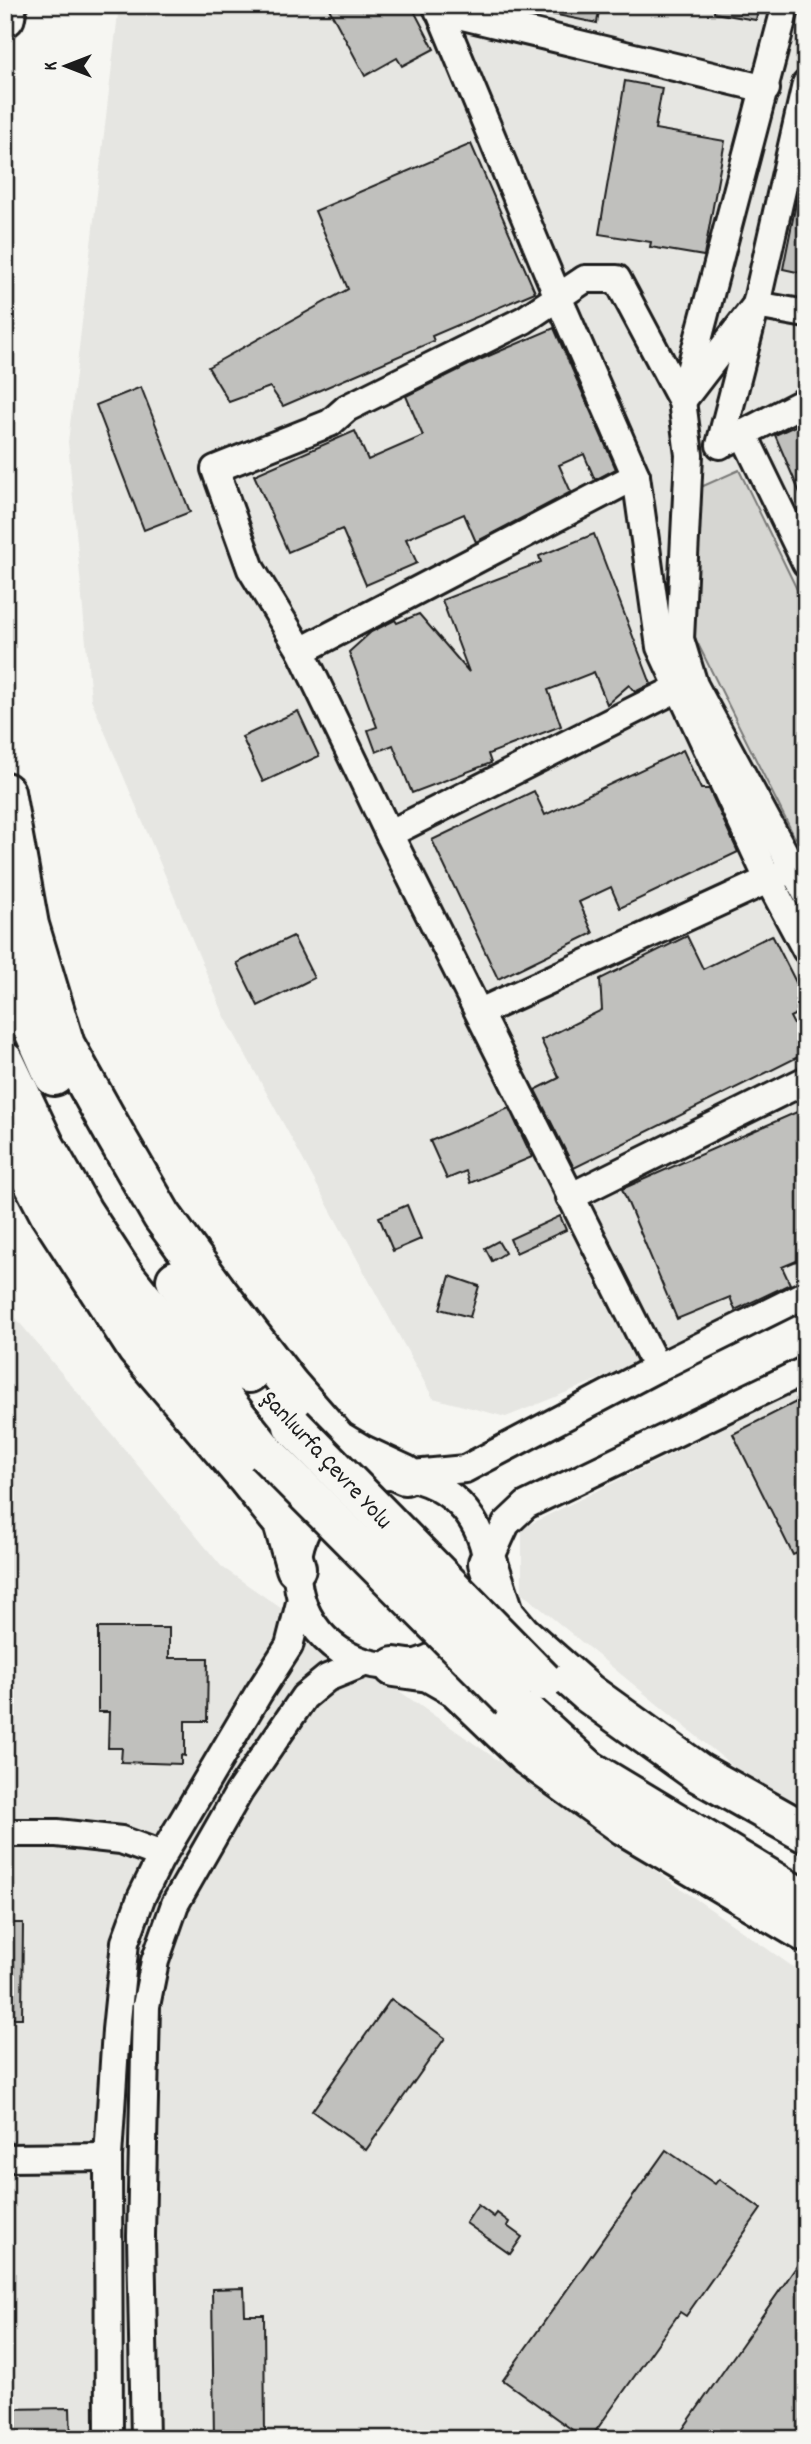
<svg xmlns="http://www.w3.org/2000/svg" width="811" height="2444" viewBox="0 0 811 2444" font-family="Dekko,sans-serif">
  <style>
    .built { fill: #e6e6e2 }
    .green { fill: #d6d6d2; stroke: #797977; stroke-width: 2 }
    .building { fill: #c0c0bd; stroke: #1c1c1c; stroke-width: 2 }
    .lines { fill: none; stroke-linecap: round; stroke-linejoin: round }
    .minor-casing { stroke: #1c1c1c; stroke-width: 32 }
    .highway-casing { stroke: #1c1c1c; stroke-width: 44 }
    .minor { stroke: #f6f6f2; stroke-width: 26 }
    .highway { stroke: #f6f6f2; stroke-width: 38 }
    .highway-bridge-casing { stroke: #1c1c1c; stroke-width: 44; stroke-linecap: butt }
    .highway-bridge { stroke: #f6f6f2; stroke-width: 38 }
    .labels { text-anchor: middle; stroke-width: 7; stroke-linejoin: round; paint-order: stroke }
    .street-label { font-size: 24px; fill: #1c1c1c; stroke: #f6f6f2 }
  </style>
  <rect width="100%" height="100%" fill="#f6f6f2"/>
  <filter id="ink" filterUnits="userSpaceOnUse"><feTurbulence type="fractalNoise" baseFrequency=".0143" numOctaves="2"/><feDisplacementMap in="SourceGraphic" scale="14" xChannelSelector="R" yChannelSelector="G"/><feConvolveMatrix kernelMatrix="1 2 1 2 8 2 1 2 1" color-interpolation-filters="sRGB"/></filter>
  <g filter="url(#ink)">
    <g class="built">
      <polygon points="119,5 806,5 806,1295 506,1417 433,1398 224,1015 91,699 68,442"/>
      <polygon points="5,1305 222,1567 806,1976 806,2439 5,2439"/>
      <polygon points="806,1387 806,1813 751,1781 522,1593 522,1528"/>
    </g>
    <polygon class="green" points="739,470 806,608 806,833 795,838 694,636 701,487"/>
    <g class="building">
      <polygon points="327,5 411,5 434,49 402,66 397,58 365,76"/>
      <polygon points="543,5 600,5 597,23 542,12"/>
      <polygon points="715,5 759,5 756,20 714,13"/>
      <polygon points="625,81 662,88 655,129 725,141 704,256 650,247 651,242 599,234"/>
      <polygon points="471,144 535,292 432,336 434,341 283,406 270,387 229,402 208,367 348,289 315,211"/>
      <polygon points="800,183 806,184 806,274 783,269"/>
      <polygon points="554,328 616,469 595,480 584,454 559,465 571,492 476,542 464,514 406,539 417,563 366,585 342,529 288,552 254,475 355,431 368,460 423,436 406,396 477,361"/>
      <polygon points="141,387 190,512 144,530 96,405"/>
      <polygon points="806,421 806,507 775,435"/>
      <polygon points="594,534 651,684 635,692 629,685 607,704 594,672 548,690 561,726 488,754 491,763 412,793 393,745 376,752 368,730 377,727 349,652 371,632 395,620 397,623 419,614 469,672 442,600 541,562 539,556"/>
      <polygon points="298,711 319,756 263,782 242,737"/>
      <polygon points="683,750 701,789 709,789 738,852 620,908 611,887 579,902 593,933 498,979 432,840 534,791 545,815"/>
      <polygon points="772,935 806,1002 806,1009 790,1017 806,1048 806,1053 574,1168 535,1090 559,1078 541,1040 602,1010 600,979 687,936 703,969"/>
      <polygon points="293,936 314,978 258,1006 237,963"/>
      <polygon points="509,1108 532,1157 470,1183 466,1171 447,1179 430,1141"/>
      <polygon points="806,1108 806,1257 782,1267 790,1284 735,1310 730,1297 677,1319 622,1189"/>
      <polygon points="407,1205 421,1239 393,1251 379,1217"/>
      <polygon points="560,1216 566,1230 516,1253 510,1239"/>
      <polygon points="498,1241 505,1253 492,1261 485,1248"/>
      <polygon points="450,1276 479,1286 470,1317 440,1309"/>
      <polygon points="806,1397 806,1549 793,1555 733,1434"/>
      <polygon points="98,1628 169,1628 169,1658 208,1658 207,1721 185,1721 185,1756 181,1755 181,1764 121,1762 122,1748 108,1748 109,1712 98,1712"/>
      <polygon points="5,1923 23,1923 22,2018 5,2018"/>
      <polygon points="391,1999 445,2038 366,2150 312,2111"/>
      <polygon points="666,2150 715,2184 719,2179 761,2209 686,2316 680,2312 590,2439 585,2439 503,2380"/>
      <polygon points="478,2205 494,2217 497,2213 509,2222 507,2226 522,2237 510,2254 466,2223"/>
      <polygon points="806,2253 806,2439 676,2439 729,2363"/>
      <polygon points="244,2288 245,2315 264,2315 265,2439 214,2439 212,2289"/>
      <polygon points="70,2408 71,2439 5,2439 5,2409"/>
    </g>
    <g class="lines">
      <g class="minor-casing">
        <g id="minor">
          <polyline points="437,5 558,297 636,476 660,647 768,879 806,950"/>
          <polyline points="786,5 682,401 689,455 680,639 694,685 806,893"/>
          <polyline points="438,10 766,89"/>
          <polyline points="743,433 806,563"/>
          <polyline points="727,442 806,401"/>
          <polyline points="720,445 756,305 806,84"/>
          <polyline points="636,476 301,651 389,834 657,1368"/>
          <polyline points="301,651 251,569 215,469 330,423 347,408 524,320 585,279 617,279 682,401 756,305 806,314"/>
          <polyline points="389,834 678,688 690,676"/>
          <polyline points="480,1012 785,872"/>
          <polyline points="570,1197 806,1080"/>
          <polyline points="413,1474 465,1469 657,1368 806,1294"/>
          <circle cx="392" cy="1571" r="95"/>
          <polyline points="488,1563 506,1524 526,1505 806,1370"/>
          <polyline points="5,1833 57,1833 121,1840 162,1855"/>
          <polyline points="5,2158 108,2157"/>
          <polyline points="109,2439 108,2157 116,2030 125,1942 141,1898 159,1861 258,1694 289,1646 301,1599"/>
          <polyline points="145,2439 141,2236 146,2006 155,1961 175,1904 239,1792 304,1697 327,1678 364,1663"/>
        </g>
      </g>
      <g class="highway-casing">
        <g id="highway">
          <polyline points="5,17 7,5"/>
          <polyline points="5,792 29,925 65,1045 114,1133 162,1216 219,1294 289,1385 337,1440 362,1455 405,1475"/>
          <polyline points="5,933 26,1013 54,1076"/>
          <polyline points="5,1062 45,1146 82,1211 123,1274 266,1453"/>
          <polyline points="5,1128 49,1213 137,1349 247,1478 283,1523 296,1568"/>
          <polyline points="176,1280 211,1328 249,1373"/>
          <polyline points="488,1563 505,1615 521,1634 588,1693 699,1773 806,1833"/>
          <polyline points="394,1667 429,1672 457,1688 529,1757 625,1826 806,1933"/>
          <polyline points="511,1699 589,1770 806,1901"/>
        </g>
      </g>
      <use href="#minor" class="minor"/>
      <use href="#highway" class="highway"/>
      <g class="highway-bridge-casing">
        <g id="highway-bridge">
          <polyline points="293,1426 543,1681"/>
          <polyline points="266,1453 511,1699"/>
        </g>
      </g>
      <use href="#highway-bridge" class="highway-bridge"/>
    </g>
  </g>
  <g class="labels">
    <g class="street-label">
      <text transform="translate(328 1459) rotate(47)" y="8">Şanlıurfa Çevre Yolu</text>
    </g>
  </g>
  <rect width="811" height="2444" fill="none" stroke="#f6f6f2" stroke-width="28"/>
  <rect x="14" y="14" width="783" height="2416" fill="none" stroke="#1c1c1c" stroke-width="2.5" filter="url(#ink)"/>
  <g transform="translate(66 66) rotate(270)" stroke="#f6f6f2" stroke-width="5" paint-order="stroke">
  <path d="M0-5L12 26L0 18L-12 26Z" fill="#1c1c1c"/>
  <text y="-10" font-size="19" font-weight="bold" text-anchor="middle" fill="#1c1c1c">K</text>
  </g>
</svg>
